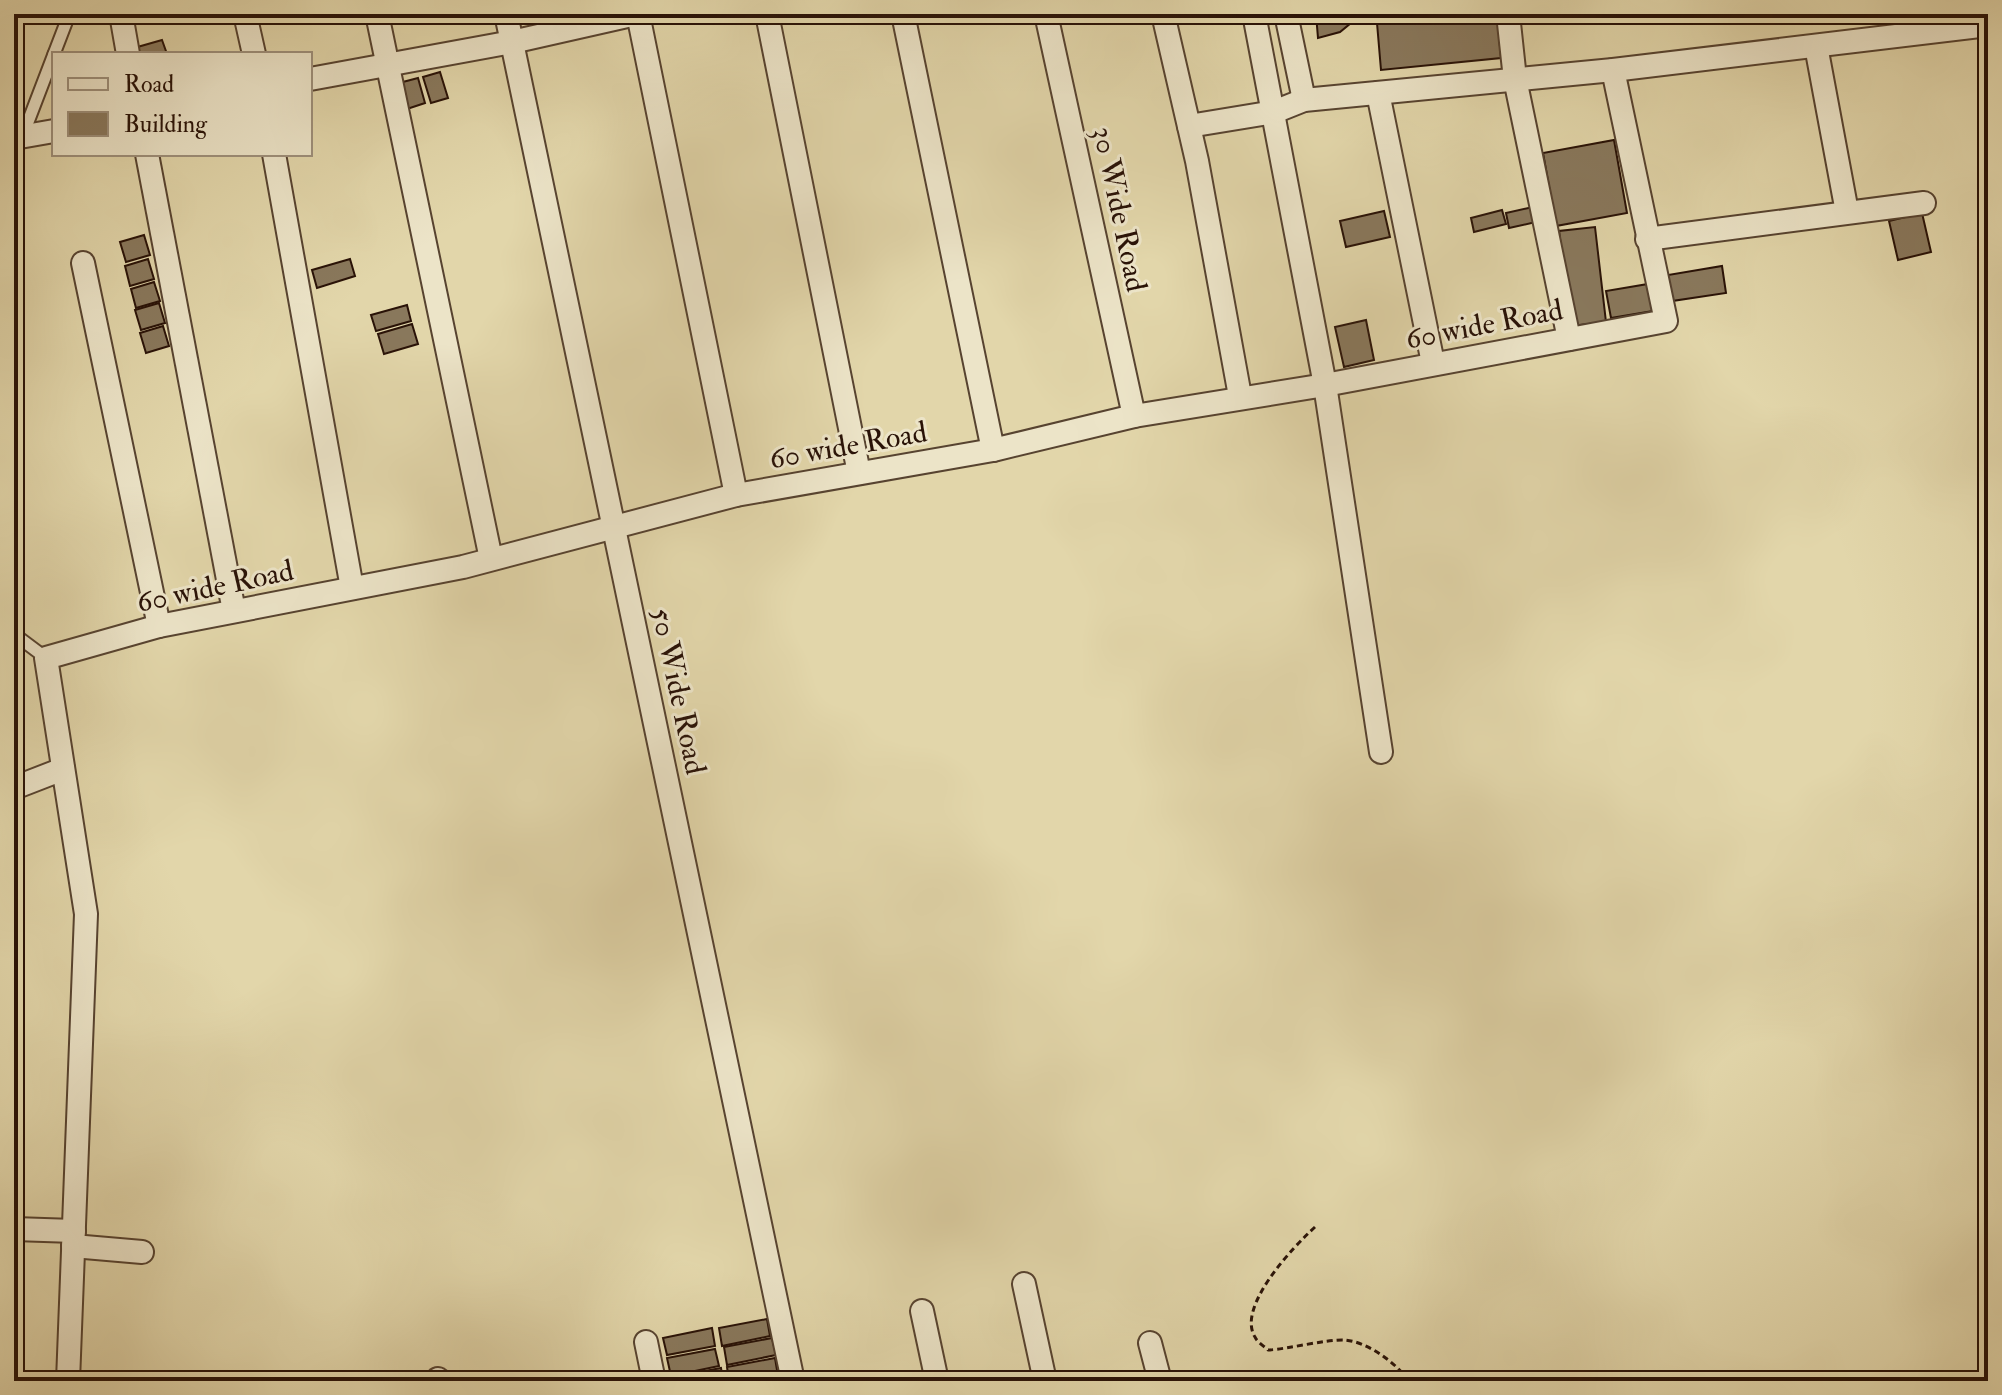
<svg xmlns="http://www.w3.org/2000/svg" width="2002" height="1395" viewBox="0 0 2002 1395" font-family="'IM FELL Double Pica',serif">
  <style>
    .building { fill: #89785c; stroke: #291207; stroke-width: 2 }
    .lines { fill: none; stroke-linecap: round; stroke-linejoin: round }
    .lane-casing { stroke: #574330; stroke-width: 15 }
    .street-casing { stroke: #574330; stroke-width: 26 }
    .path { stroke: #291207; stroke-width: 3; stroke-dasharray: 6 4; stroke-linecap: butt }
    .lane { stroke: #ece4c8; stroke-width: 11 }
    .street { stroke: #ece4c8; stroke-width: 22 }
    .labels { text-anchor: middle; stroke-width: 6; stroke-linejoin: round; paint-order: stroke }
    .street-label { font-size: 30px; fill: #291207; stroke: #ece4c8 }
  </style>
  <rect width="100%" height="100%" fill="#e2d6aa"/>
  <filter id="stains"><feTurbulence type="fractalNoise" baseFrequency=".0025" numOctaves="4"/><feColorMatrix values="0 0 0 0 .2 0 0 0 0 .09 0 0 0 0 .02 0 0 0 .5 -.17"/></filter>
  <radialGradient id="worn" r=".72"><stop offset=".6" stop-color="#630" stop-opacity="0"/><stop offset="1" stop-color="#630" stop-opacity=".3"/></radialGradient>
  <g class="building">
    <polygon points="1316,14 1362,14 1340,32 1318,38"/>
    <polygon points="1365,14 1497,14 1501,58 1381,70 1377,23 1366,24"/>
    <polygon points="1938,14 1988,14 1988,18 1939,23"/>
    <polygon points="162,40 167,54 136,54 134,48"/>
    <polygon points="440,72 448,98 431,103 423,77"/>
    <polygon points="418,78 425,103 407,109 399,83"/>
    <polygon points="1614,140 1627,213 1556,226 1543,153"/>
    <polygon points="1533,207 1536,222 1509,228 1506,213"/>
    <polygon points="1502,210 1506,224 1474,232 1471,218"/>
    <polygon points="1384,211 1390,237 1346,247 1340,221"/>
    <polygon points="1922,213 1931,252 1898,260 1889,221"/>
    <polygon points="1595,227 1606,322 1571,326 1559,231"/>
    <polygon points="144,235 150,255 126,262 120,242"/>
    <polygon points="148,259 154,279 130,286 125,266"/>
    <polygon points="350,259 355,276 317,288 312,270"/>
    <polygon points="1722,266 1726,293 1672,301 1668,275"/>
    <polygon points="154,282 160,301 136,308 131,289"/>
    <polygon points="1654,283 1659,310 1611,318 1606,291"/>
    <polygon points="159,303 165,323 141,330 135,310"/>
    <polygon points="407,305 411,321 376,331 371,315"/>
    <polygon points="1366,320 1374,360 1344,367 1335,327"/>
    <polygon points="412,324 418,344 384,354 378,334"/>
    <polygon points="163,326 169,346 146,353 140,333"/>
    <polygon points="767,1319 770,1336 722,1346 719,1328"/>
    <polygon points="712,1328 715,1346 667,1355 663,1338"/>
    <polygon points="772,1338 776,1355 727,1365 724,1347"/>
    <polygon points="715,1349 719,1366 671,1376 667,1358"/>
    <polygon points="775,1358 778,1376 729,1381 727,1367"/>
    <polygon points="721,1368 723,1381 673,1381 673,1377"/>
  </g>
  <g class="lines">
    <g class="lane-casing">
      <g id="lane">
        <polyline points="54,54 69,15"/>
        <polyline points="23,135 54,54"/>
        <polyline points="14,634 46,658"/>
      </g>
    </g>
    <g class="street-casing">
      <g id="street">
        <polyline points="121,14 128,54"/>
        <polyline points="245,14 254,54"/>
        <polyline points="377,14 491,559"/>
        <polyline points="506,14 793,1381"/>
        <polyline points="638,14 736,495"/>
        <polyline points="767,14 859,473"/>
        <polyline points="903,14 993,450"/>
        <polyline points="1046,14 1134,416"/>
        <polyline points="1163,14 1197,161 1240,396"/>
        <polyline points="1254,14 1325,385 1381,752"/>
        <polyline points="1286,14 1304,100"/>
        <polyline points="1508,14 1515,79 1569,339"/>
        <polyline points="1816,46 1847,212"/>
        <polyline points="310,79 512,42 636,14"/>
        <polyline points="1378,93 1433,363"/>
        <polyline points="1189,126 1274,112 1304,100 1613,70 1988,25"/>
        <polyline points="14,138 54,131"/>
        <polyline points="147,154 234,611"/>
        <polyline points="274,154 352,588"/>
        <polyline points="1647,239 1924,203"/>
        <polyline points="83,263 159,626"/>
        <polyline points="14,788 63,769"/>
        <polyline points="14,1229 74,1231"/>
        <polyline points="73,1246 142,1252"/>
        <polyline points="1024,1284 1045,1381"/>
        <polyline points="922,1311 937,1381"/>
        <polyline points="646,1342 654,1381"/>
        <polyline points="1150,1343 1160,1381"/>
        <polyline points="438,1379 439,1381"/>
        <polyline points="68,1381 86,914 46,658 159,626 463,567 736,495 993,450 1134,416 1325,385 1666,321 1613,70"/>
      </g>
    </g>
    <path class="path" d="M1315,1227C1294,1246 1236,1307 1255,1337C1257,1342 1264,1346 1268,1350C1289,1349 1327,1339 1345,1340C1368,1342 1396,1363 1409,1381"/>
    <use href="#lane" class="lane"/>
    <use href="#street" class="street"/>
  </g>
  <g class="labels">
    <g class="street-label">
      <text transform="translate(1120 209) rotate(78)" y="10">30 Wide Road</text>
      <text transform="translate(1484 324) rotate(-11)" y="10">60 wide Road</text>
      <text transform="translate(848 445) rotate(-10)" y="10">60 wide Road</text>
      <text transform="translate(215 586) rotate(-12)" y="10">60 wide Road</text>
      <text transform="translate(679 691) rotate(78)" y="10">50 Wide Road</text>
    </g>
  </g>
  <rect width="2002" height="1395" fill="none" stroke="#e2d6aa" stroke-width="48"/>
  <rect x="16" y="16" width="1970" height="1363" fill="none" stroke="#291207" stroke-width="4"/>
  <rect x="24" y="24" width="1954" height="1347" fill="none" stroke="#291207" stroke-width="2"/>
  <rect x="52" y="52" width="260" height="104" fill="#ece4c8" stroke="#9e907b" stroke-width="2"/>
  <rect x="68" y="78" width="40" height="12" fill="#ece4c8" stroke="#9e907b" stroke-width="2"/>
  <text x="124" y="92" font-size="24" fill="#291207">Road</text>
  <rect x="68" y="112" width="40" height="24" fill="#89785c" stroke="#9e907b" stroke-width="2"/>
  <text x="124" y="132" font-size="24" fill="#291207">Building</text>
  <rect width="100%" height="100%" filter="url(#stains)"/>
  <rect width="100%" height="100%" fill="url(#worn)"/>
</svg>
